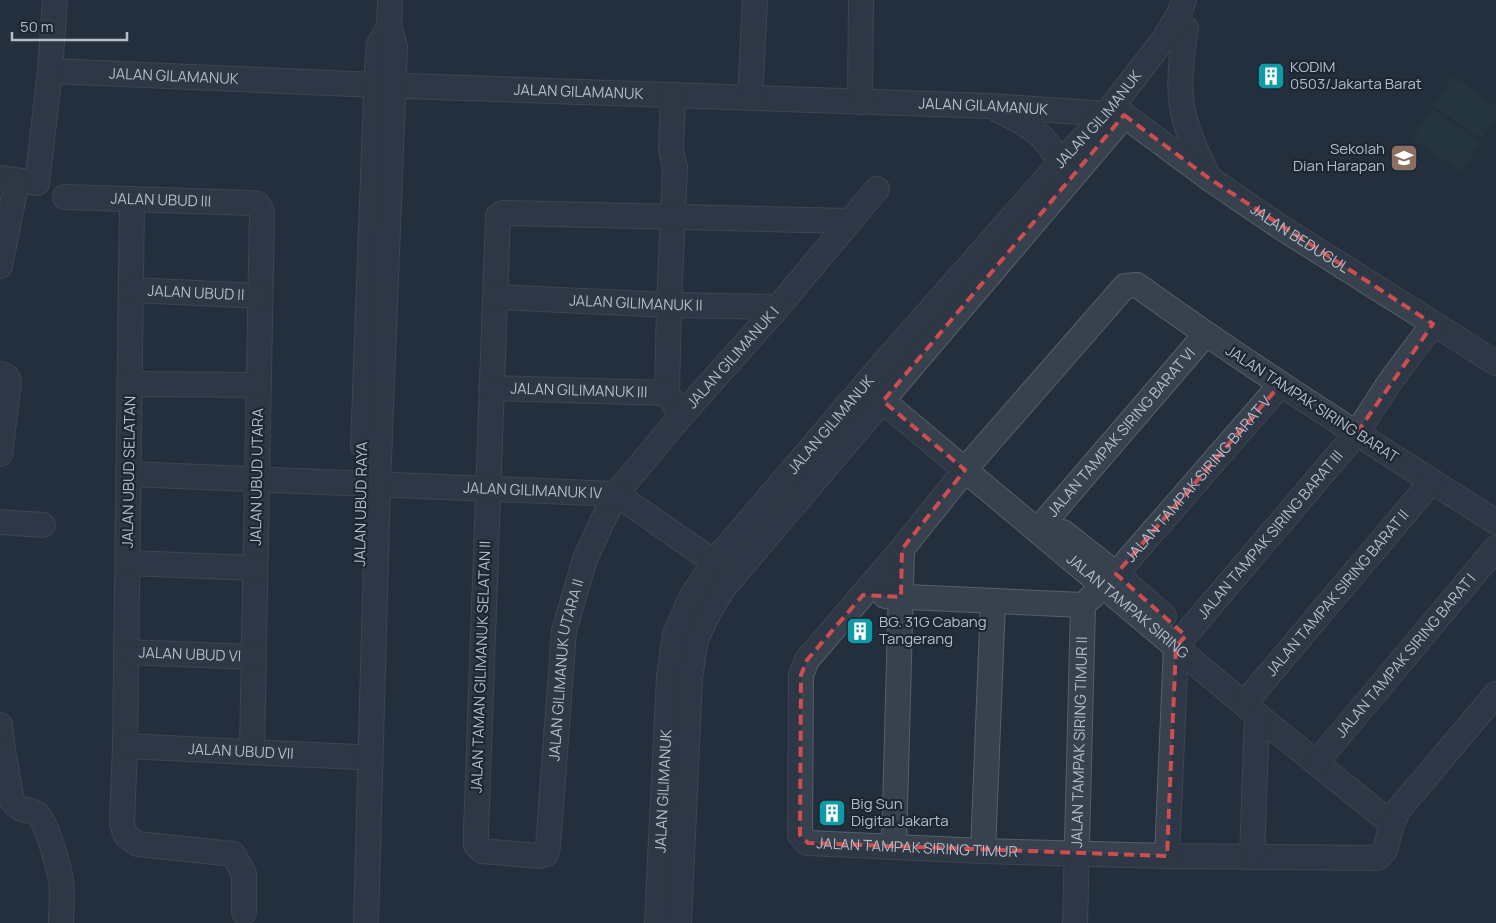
<svg xmlns="http://www.w3.org/2000/svg" width="1496" height="923" viewBox="0 0 1496 923" font-family="Manrope,sans-serif">
  <style>
    .green { fill: #263c3f }
    .lines { fill: none; stroke-linecap: round; stroke-linejoin: round }
    .minor-casing { stroke: #565f6c; stroke-width: 26 }
    .minor { stroke: #38414e; stroke-width: 24 }
    .marked { fill: none; stroke: #ce4d50; stroke-width: 4; stroke-dasharray: 10 6; stroke-linejoin: round }
    .labels { text-anchor: middle; stroke-width: 4.5; stroke-linejoin: round; paint-order: stroke }
    .poi-label { font-size: 15px; fill: #b4bcc9; stroke: #1d2633; text-anchor: start }
    .street-label { font-size: 15px; fill: #b4bcc9; stroke: #1d2633 }
  </style>
  <rect width="100%" height="100%" fill="#242f3e"/>
  <g class="green">
    <polygon points="1453,76 1496,106 1496,118 1482,139 1433,106"/>
    <polygon points="1432,109 1481,142 1461,172 1412,139"/>
  </g>
  <g class="lines">
    <g class="minor-casing">
      <g id="minor">
        <path d="M1186,28C1176,93 1177,116 1208,175"/>
        <path id="s1" d="M50,71L376,85L990,106L1124,115L1210,179L1282,228L1496,363"/>
        <polyline points="673,95 671,150 675,167 669,305 667,393 681,416"/>
        <polyline points="750,98 755,0"/>
        <polyline points="860,102 861,0"/>
        <path d="M998,110C1029,125 1043,132 1060,163"/>
        <polyline points="0,178 37,183 50,71 55,0"/>
        <path id="s2" d="M65,197L251,203L258,204L262,212L252,752"/>
        <polyline points="132,199 125,746 122,824 126,836 138,844 233,854 244,874 244,912"/>
        <path id="s3" d="M850,221L507,213H502L498,216L476,832V845L482,851L539,856L546,854L548,847L564,631L585,559L603,520L616,494L681,416L778,307L877,189"/>
        <polyline points="0,266 17,181"/>
        <path id="s4" d="M131,290L260,296"/>
        <path id="s5" d="M495,297L669,305L778,307"/>
        <path d="M0,374C5,375 8,376 9,382L0,454"/>
        <polyline points="129,384 259,385"/>
        <path id="s6" d="M491,388L667,393"/>
        <path id="s7" d="M871,391L1257,715L1392,824"/>
        <polyline points="363,446 377,68 379,44 388,28"/>
        <path id="s8" d="M128,474L616,494L714,562"/>
        <polyline points="0,522 43,525"/>
        <path id="s9" d="M1496,522C1375,445 1253,369 1137,285L1125,286L974,459L902,549L807,660L801,675L800,835L808,843L983,851L1167,856L1377,858L1385,850L1392,824L1399,809L1496,694"/>
        <path id="s10" d="M1036,529L1047,519L1205,335"/>
        <polyline points="1063,532 1116,574 1164,616"/>
        <polyline points="128,563 255,568"/>
        <polyline points="885,596 1083,605"/>
        <path id="s11" d="M126,652L254,657"/>
        <path id="s12" d="M1244,704L1432,481"/>
        <polyline points="0,725 3,751 0,752"/>
        <path id="s13" d="M125,746L356,757"/>
        <path d="M3,751L12,801C21,813 30,808 38,815C47,823 59,868 61,880C63,894 61,909 61,923"/>
        <path id="s14" d="M1316,763L1496,548"/>
        <polyline points="894,846 902,549"/>
        <polyline points="983,851 993,602"/>
        <path id="s15" d="M1167,856L1176,646L1356,434L1389,383L1433,324"/>
        <polyline points="1252,857 1257,715"/>
        <polyline points="366,923 378,484 395,47 389,26 390,0"/>
        <path id="s16" d="M657,923L669,676L675,634L692,596L714,562L876,372L1060,163L1107,113L1164,39L1179,14L1184,0"/>
        <polyline points="679,923 690,677 696,639 710,610 725,586 1120,121"/>
        <path id="s17" d="M1075,923L1083,605L1116,574L1281,384"/>
      </g>
    </g>
    <use href="#minor" class="minor"/>
  </g>
  <path d="M0 0H1496V923H0ZM1124,115L1210,179L1433,324L1356,434L1281,384L1116,574L1186,636L1176,646L1167,856L808,843L800,835L801,675L807,660L863,595L901,597L902,549L965,470L883,401Z" fill="#242f3e" fill-opacity=".55" fill-rule="evenodd"/>
  <path class="marked" d="M1124,115L1210,179L1433,324L1356,434L1281,384L1116,574L1186,636L1176,646L1167,856L808,843L800,835L801,675L807,660L863,595L901,597L902,549L965,470L883,401Z"/>
  <defs>
    <g id="building-square" transform="scale(1.4375)"><rect x="-9" y="-9" width="18" height="18" rx="4" fill="#0f9aa8" stroke="#1d2633"/><path d="M-4-6H4V6H1V3H-1V6H-4ZM-2.5-4.3h1.7v1.8h-1.7ZM.8-4.3h1.7v1.8H.8ZM-2.5-1h1.7V.8h-1.7ZM.8-1h1.7V.8H.8Z" fill="#fff"/></g>
    <g id="school-square" transform="scale(1.4375)"><rect x="-9" y="-9" width="18" height="18" rx="4" fill="#8d6e63" stroke="#1d2633"/><path d="M0-5L7-2L0 1L-7-2ZM-4 1L0 2.5L4 1V4Q0 6-4 4Z" fill="#fff"/></g>
  </defs>
  <g fill-rule="evenodd">
    <use href="#building-square" x="1271" y="76"/>
    <use href="#school-square" x="1404" y="158"/>
    <use href="#building-square" x="860" y="631"/>
    <use href="#building-square" x="832" y="813"/>
  </g>
  <g class="labels">
    <g class="poi-label">
      <text x="1290" y="72">KODIM<tspan x="1290" dy="17">0503/Jakarta Barat</tspan></text>
      <text x="1385" y="154" text-anchor="end">Sekolah<tspan x="1385" dy="17">Dian Harapan</tspan></text>
      <text x="879" y="627">BG. 31G Cabang<tspan x="879" dy="17">Tangerang</tspan></text>
      <text x="851" y="809">Big Sun<tspan x="851" dy="17">Digital Jakarta</tspan></text>
    </g>
    <g class="street-label">
      <text dy="5" stroke="none"><textPath href="#s1" startOffset="124">JALAN GILAMANUK</textPath></text>
      <text dy="5" stroke="none"><textPath href="#s1" startOffset="529">JALAN GILAMANUK</textPath></text>
      <text dy="5" stroke="none"><textPath href="#s1" startOffset="934">JALAN GILAMANUK</textPath></text>
      <text dy="5" stroke="none"><textPath href="#s16" startOffset="958">JALAN GILIMANUK</textPath></text>
      <text dy="5" stroke="none"><textPath href="#s2" startOffset="96">JALAN UBUD III</textPath></text>
      <text dy="5" stroke="none"><textPath href="#s1" startOffset="1290">JALAN BEDUGUL</textPath></text>
      <text dy="5" stroke="none"><textPath href="#s4" startOffset="65">JALAN UBUD II</textPath></text>
      <text dy="5" stroke="none"><textPath href="#s5" startOffset="141">JALAN GILIMANUK II</textPath></text>
      <text dy="5" stroke="none"><textPath href="#s3" startOffset="1606">JALAN GILIMANUK I</textPath></text>
      <text dy="5" stroke="none"><textPath href="#s6" startOffset="88">JALAN GILIMANUK III</textPath></text>
      <text transform="translate(1312 404) rotate(33)" y="5">JALAN TAMPAK SIRING BARAT</text>
      <text dy="5" stroke="none"><textPath href="#s16" startOffset="552">JALAN GILIMANUK</textPath></text>
      <text dy="5" stroke="none"><textPath href="#s10" startOffset="129">JALAN TAMPAK SIRING BARAT VI</textPath></text>
      <text transform="translate(129 472) rotate(-89)" y="5">JALAN UBUD SELATAN</text>
      <text transform="translate(257 477) rotate(-89)" y="5">JALAN UBUD UTARA</text>
      <text dy="5" stroke="none"><textPath href="#s17" startOffset="489">JALAN TAMPAK SIRING BARAT V</textPath></text>
      <text dy="5" stroke="none"><textPath href="#s8" startOffset="405">JALAN GILIMANUK IV</textPath></text>
      <text transform="translate(361 504) rotate(-89)" y="5">JALAN UBUD RAYA</text>
      <text dy="5" stroke="none"><textPath href="#s15" startOffset="356">JALAN TAMPAK SIRING BARAT III</textPath></text>
      <text dy="5" stroke="none"><textPath href="#s12" startOffset="145">JALAN TAMPAK SIRING BARAT II</textPath></text>
      <text dy="5" stroke="none"><textPath href="#s7" startOffset="335">JALAN TAMPAK SIRING</textPath></text>
      <text dy="5" stroke="none"><textPath href="#s11" startOffset="64">JALAN UBUD VI</textPath></text>
      <text dy="5" stroke="none"><textPath href="#s14" startOffset="140">JALAN TAMPAK SIRING BARAT I</textPath></text>
      <text transform="translate(481 667) rotate(-88)" y="5">JALAN TAMAN GILIMANUK SELATAN II</text>
      <text dy="5" stroke="none"><textPath href="#s3" startOffset="1241">JALAN GILIMANUK UTARA II</textPath></text>
      <text dy="5" stroke="none"><textPath href="#s17" startOffset="181">JALAN TAMPAK SIRING TIMUR II</textPath></text>
      <text dy="5" stroke="none"><textPath href="#s13" startOffset="116">JALAN UBUD VII</textPath></text>
      <text dy="5" stroke="none"><textPath href="#s16" startOffset="132">JALAN GILIMANUK</textPath></text>
      <text dy="5" stroke="none"><textPath href="#s9" startOffset="1230">JALAN TAMPAK SIRING TIMUR</textPath></text>
    </g>
  </g>
  <path d="M12 32v8h115v-8" fill="none" stroke="#b4bcc9" stroke-width="2.5"/>
  <text x="20" y="32" font-size="15" fill="#b4bcc9" stroke="#1d2633" stroke-width="4" paint-order="stroke">50 m</text>
</svg>
